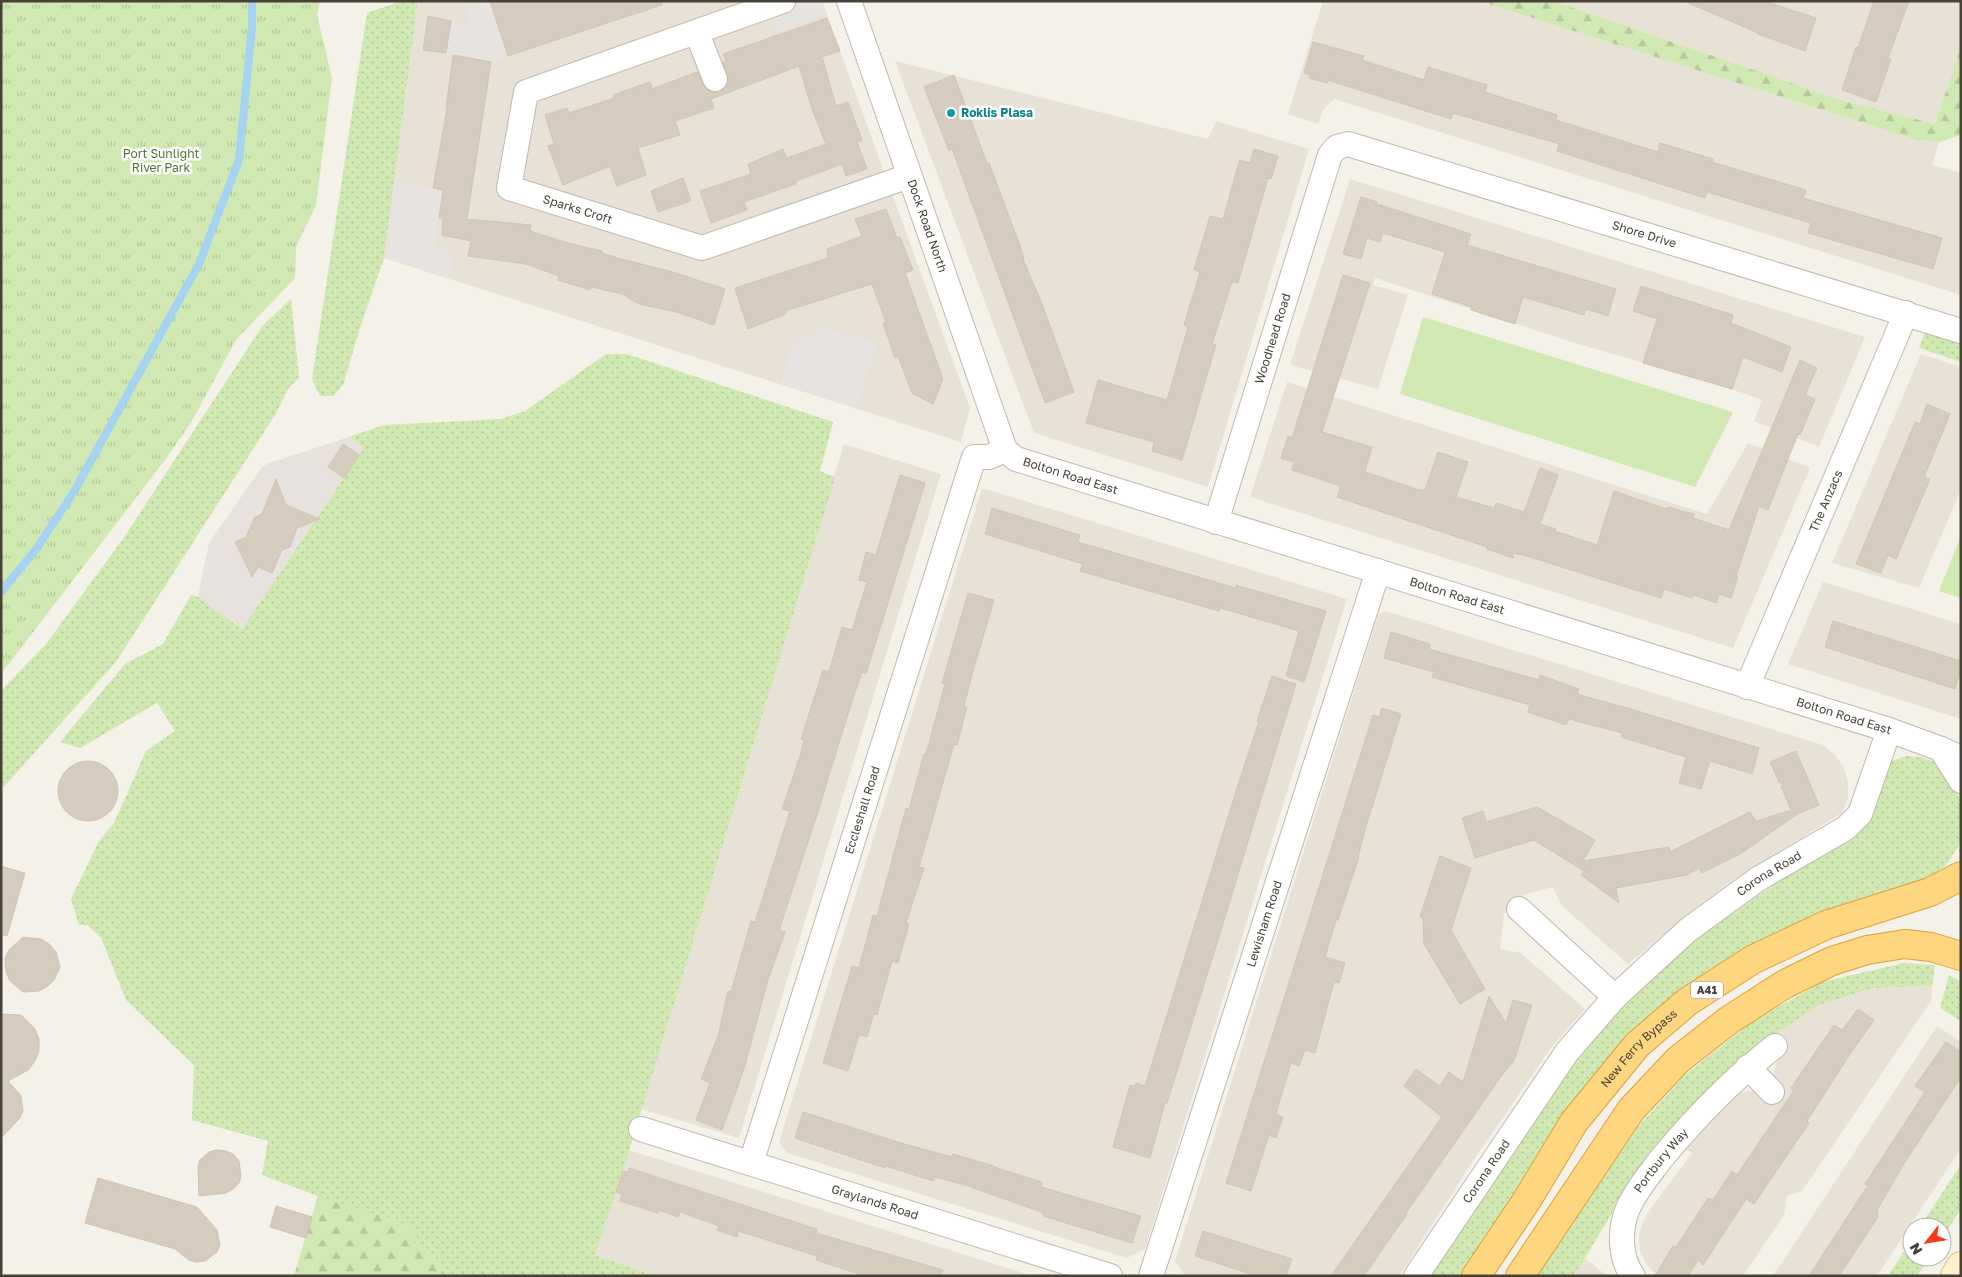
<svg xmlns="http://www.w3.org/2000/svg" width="1962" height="1277" viewBox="0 0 1962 1277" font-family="'Golos Text',sans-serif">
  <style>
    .residential { fill: #e8e2d6 }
    .industrial { fill: #e7e2dd }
    .grass { fill: url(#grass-dots) }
    .forest { fill: url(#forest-firs) }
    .park { fill: url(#park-tufts) }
    .garden { fill: #d0e8b1 }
    .parking { fill: #e6e3e0 }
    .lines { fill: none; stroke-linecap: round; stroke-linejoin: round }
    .stream { stroke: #a5d3f1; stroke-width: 8 }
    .building { fill: #d6ccbe; stroke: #d1c4b1 }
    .minor-casing { stroke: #c0b8ab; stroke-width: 26 }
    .secondary-casing { stroke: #d4c498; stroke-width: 30 }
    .trunk-casing { stroke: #de9f38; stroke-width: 30 }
    .minor { stroke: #fff; stroke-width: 24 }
    .secondary { stroke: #fff1c8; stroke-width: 28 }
    .trunk { stroke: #fed680; stroke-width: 28 }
    .culture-dot { fill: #0f9aa8; stroke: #fff; stroke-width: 2 }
    .labels { text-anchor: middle; stroke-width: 5; stroke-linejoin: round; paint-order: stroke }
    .shield { fill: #fff; stroke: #7f7a73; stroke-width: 1 }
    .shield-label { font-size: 11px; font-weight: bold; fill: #484137 }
    .culture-label { font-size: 12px; font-weight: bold; fill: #0d838f; stroke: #fff; text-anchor: start }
    .park-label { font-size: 12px; fill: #497a29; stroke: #fff }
    .street-label { font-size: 12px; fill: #484137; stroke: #fff }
  </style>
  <defs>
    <pattern id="grass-dots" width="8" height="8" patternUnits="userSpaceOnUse" patternTransform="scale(1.25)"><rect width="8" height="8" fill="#d0e8b1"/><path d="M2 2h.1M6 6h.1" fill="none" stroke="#b4c899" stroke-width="1.8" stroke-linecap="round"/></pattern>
    <pattern id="forest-firs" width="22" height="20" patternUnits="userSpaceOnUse" patternTransform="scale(1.25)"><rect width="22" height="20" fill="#d0e8b1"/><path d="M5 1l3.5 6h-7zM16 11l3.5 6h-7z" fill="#b4c899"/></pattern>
    <pattern id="park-tufts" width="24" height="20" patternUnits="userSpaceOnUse" patternTransform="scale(1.25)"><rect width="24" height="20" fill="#d0e8b1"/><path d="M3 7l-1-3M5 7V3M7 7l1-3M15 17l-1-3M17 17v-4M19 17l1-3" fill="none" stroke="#b4c899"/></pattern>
  </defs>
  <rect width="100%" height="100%" fill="#f4f1e8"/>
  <g class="residential">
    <polygon points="418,1 822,1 970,408 961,442 384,258"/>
    <polygon points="1323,1 1479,1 1917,140 1939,142 1932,165 1961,173 1961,295 1334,99 1323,110 1318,124 1288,114"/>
    <polygon points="1553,1 1961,1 1961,47 1935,124 1841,100"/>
    <polygon points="895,61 1208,139 1216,121 1309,149 1208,487 1034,433"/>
    <polygon points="1350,179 1865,337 1819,447 1754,421 1762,400 1717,384 1575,343 1375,278 1373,285 1408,295 1378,389 1290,365"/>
    <polygon points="1921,354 1961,367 1961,489 1919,588 1832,563"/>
    <polygon points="1287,382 1707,514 1748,443 1810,468 1733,648 1250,497"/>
    <polygon points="844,444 941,474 739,1138 641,1109"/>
    <polygon points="982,488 1347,599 1145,1249 1127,1258 787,1153 779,1142"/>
    <polygon points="1823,582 1961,624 1961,719 1788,664"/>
    <polygon points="1386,611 1823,745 1835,755 1844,768 1848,783 1848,798 1842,813 1732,881 1692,911 1628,964 1561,905 1553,887 1522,895 1504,913 1500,949 1521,953 1585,1009 1550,1049 1473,1161 1399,1276 1185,1276 1175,1261 1378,615"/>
    <polygon points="1932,986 1931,1001 1802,1191 1787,1196 1784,1215 1743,1276 1660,1276 1656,1274 1646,1264 1640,1251 1639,1237 1642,1223 1649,1211 1692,1153 1684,1148 1717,1111 1741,1092 1754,1091 1761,1094 1771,1103 1784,1092 1775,1080 1774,1072 1778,1057 1771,1037 1819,1005 1874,988"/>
    <polygon points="1937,1026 1961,1042 1961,1148 1877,1276 1773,1276"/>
    <polygon points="629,1150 1033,1276 656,1276 595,1255"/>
    <polygon points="1585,1258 1607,1276 1574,1276"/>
  </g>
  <polygon class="industrial" points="349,437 364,448 242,629 198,597 209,543 262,467 269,463"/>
  <g class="grass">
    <polygon points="402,1 418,1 384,258 360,328 343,385 333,396 320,396 312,379 367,13"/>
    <polygon points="291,299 299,377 288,389 275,415 116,662 1,790 1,691 46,644 123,539 263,325"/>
    <polygon points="1925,332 1961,344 1961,362 1919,348"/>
    <polygon points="606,354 627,354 833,422 820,471 835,477 625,1164 595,1255 656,1276 294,1276 318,1196 262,1175 268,1141 192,1120 194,1065 126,1000 101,938 88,925 79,925 71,899 99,841 114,823 146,751 175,731 157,703 80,748 60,742 125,664 163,644 191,595 198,597 242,629 364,448 349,437 384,425 501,419 525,411"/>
    <polygon points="1906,756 1921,757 1935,762 1946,772 1961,802 1961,837 1958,847 1946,865 1928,879 1867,897 1776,932 1685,991 1632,1035 1579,1093 1461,1276 1430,1276 1561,1075 1623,1003 1678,952 1793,871 1880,777 1892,761"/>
    <polygon points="1904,963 1935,965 1932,986 1874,988 1819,1005 1771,1037 1631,1182 1574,1276 1536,1276 1638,1127 1684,1076 1749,1024 1822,982"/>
    <polygon points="1949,975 1961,982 1961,1021 1940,1008"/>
    <polygon points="1961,1164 1961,1209 1942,1238 1942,1227 1920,1227"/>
    <polygon points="1912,1239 1912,1257 1930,1257 1917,1276 1888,1276"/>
  </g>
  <g class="forest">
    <polygon points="1479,1 1553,1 1841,100 1935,124 1961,47 1961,135 1939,142 1917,140"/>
    <polygon points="318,1196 408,1225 439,1268 440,1276 294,1276"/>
  </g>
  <polygon class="park" points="1,1 320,1 317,15 332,78 316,205 296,247 295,278 236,340 192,421 165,460 1,674"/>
  <g class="garden">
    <polygon points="1423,317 1733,412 1695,487 1400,394"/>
    <polygon points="1961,536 1961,598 1939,591"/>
  </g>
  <g class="parking">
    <polygon points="484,1 489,1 508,56 491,62 446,53 451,21 470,24 465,8"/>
    <polygon points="766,1 822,1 827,15 777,31"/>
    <polygon points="394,181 443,190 435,247 453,252 449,279 384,258"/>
    <polygon points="817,326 876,343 857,408 780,384 794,340 814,336"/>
  </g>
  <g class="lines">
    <polyline class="stream" points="1,592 37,548 75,490 199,264 239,160 252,27 252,1"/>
  </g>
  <g class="building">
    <polygon points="490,1 662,1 662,5 508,56"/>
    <polygon points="1684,1 1764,1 1816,18 1805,51 1758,34 1758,33"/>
    <polygon points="1874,1 1909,1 1888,58 1891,59 1876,102 1842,90 1856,47 1858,48"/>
    <polygon points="428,16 451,21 446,53 423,50"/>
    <polygon points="827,18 840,51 822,57 836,106 848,102 862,140 857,142 867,169 846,176 842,164 796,181 796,184 744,202 747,210 711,223 700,191 751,174 748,164 783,149 787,158 826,144 813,112 799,66 711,99 714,108 675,121 680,135 638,148 646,175 617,186 610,166 563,185 548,146 554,144 545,115 567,108 569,113 614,98 613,95 650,82 652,89 697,72 706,89 712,92 720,92 726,87 729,81 723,62 726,61 723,54"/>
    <polygon points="1313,42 1364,56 1362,60 1424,80 1428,67 1464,78 1487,85 1485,92 1557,115 1556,120 1658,152 1660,143 1713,159 1712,162 1806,190 1803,198 1942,238 1933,269 1808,233 1811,223 1707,192 1705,198 1557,151 1559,144 1453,113 1451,119 1334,82 1328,80 1327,83 1309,78 1310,75 1304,73"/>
    <polygon points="453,55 491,62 467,219 531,225 530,231 568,243 602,251 602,253 618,258 676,273 725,289 714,325 676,312 639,304 622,294 592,287 590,290 558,280 559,276 526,264 468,256 471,241 442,235 443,219 439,218 443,190 433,188 447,109 446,108"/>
    <polygon points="954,75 987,163 989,163 1021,248 1024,258 1023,259 1042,304 1074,392 1045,403 952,149 949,151 924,87"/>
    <polygon points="1254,149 1278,156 1271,179 1268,178 1238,283 1232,282 1212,344 1216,345 1182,460 1152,451 1154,442 1086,423 1098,380 1167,400 1188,327 1184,325 1200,272 1194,270 1210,216 1223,219 1239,162 1240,160 1250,163"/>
    <polygon points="683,178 691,201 658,212 651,191"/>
    <polygon points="1361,197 1377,202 1377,204 1471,234 1467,245 1616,289 1608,316 1586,309 1584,315 1523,297 1515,324 1471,310 1472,307 1432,294 1445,252 1383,233 1380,242 1367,238 1361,259 1343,254"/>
    <polygon points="886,209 897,238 900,237 913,270 905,273 943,379 933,404 912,393 898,356 895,358 883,323 886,322 872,284 785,311 786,314 748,329 735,288 828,258 827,249 862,236 855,219"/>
    <polygon points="1343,275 1370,283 1322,432 1372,447 1365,472 1419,490 1425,490 1438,452 1468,462 1456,497 1494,508 1496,503 1524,512 1540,468 1558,475 1540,524 1556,529 1555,531 1597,545 1614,491 1666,509 1668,507 1694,514 1693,518 1729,530 1800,360 1817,368 1805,395 1815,399 1800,435 1798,434 1768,510 1759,506 1736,576 1738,577 1731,598 1719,594 1716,603 1693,595 1692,598 1664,589 1661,598 1523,555 1514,553 1513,558 1487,549 1487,547 1337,497 1341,486 1292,470 1294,462 1281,458 1288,436 1292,438"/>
    <polygon points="1641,286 1733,315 1731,323 1791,347 1782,372 1743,357 1732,389 1643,363 1657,319 1633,311"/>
    <polygon points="1927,404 1950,414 1924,477 1930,479 1896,559 1888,555 1881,573 1856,564 1915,422 1920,424"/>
    <polygon points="343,444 359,455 344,478 328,467"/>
    <polygon points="900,475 925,483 866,674 862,672 852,701 816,818 779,930 785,932 768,980 744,1069 722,1130 696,1120 710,1083 701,1079 718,1036 728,991 731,992 751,921 755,922 790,811 782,809 799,759 804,740 801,739 823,670 829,672 842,627 852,630 867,582 859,580 866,552 876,555"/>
    <polygon points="276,479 286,505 320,519 297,528 290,547 282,550 272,573 258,567 252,577 235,542 246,537 255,517 262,514"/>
    <polygon points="992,508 1080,535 1078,542 1236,588 1236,585 1326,611 1304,682 1286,676 1299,631 1220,608 1219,611 1080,571 1083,564 985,534"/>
    <polygon points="968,593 994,600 973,671 964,706 967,707 957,745 954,744 919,867 924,868 906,923 909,924 898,963 892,961 877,1015 874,1014 867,1037 859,1035 848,1071 823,1063 852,966 859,968 873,915 877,916 906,808 909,809 924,754 926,754 945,684 942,683"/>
    <polygon points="1833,621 1961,661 1961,670 1955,689 1825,647"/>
    <polygon points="1391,632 1430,644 1429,649 1539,680 1540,675 1579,689 1577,694 1631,709 1759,748 1752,774 1710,761 1701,789 1679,783 1686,757 1621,737 1622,733 1569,719 1566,725 1528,712 1530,705 1432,677 1434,672 1384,658"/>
    <polygon points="1272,676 1296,684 1223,924 1167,1103 1165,1103 1150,1158 1113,1147 1130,1085 1135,1086 1136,1083 1145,1086 1236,791 1259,721 1257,721"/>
    <polygon points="1382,708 1401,714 1365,830 1358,857 1359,857 1338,920 1336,920 1325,957 1345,963 1339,983 1334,982 1315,1053 1305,1050 1299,1066 1291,1063 1276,1114 1283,1117 1276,1138 1269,1135 1251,1191 1226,1183 1373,715 1379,717"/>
    <polygon points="1796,751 1819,805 1799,813 1740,854 1702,873 1699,868 1687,875 1616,888 1619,903 1581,875 1584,871 1534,840 1475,858 1462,818 1483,811 1486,822 1537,807 1595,840 1583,861 1669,847 1670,852 1750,812 1756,821 1791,810 1781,786 1784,784 1779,782 1770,762"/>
    <circle cx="88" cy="791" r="30"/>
    <polygon points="1440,856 1471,868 1451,930 1485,989 1460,1004 1424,944 1423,918 1420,917"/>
    <polygon points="1,866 25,873 7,936 1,935"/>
    <polygon points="23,937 41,939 49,944 56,952 60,967 54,980 48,986 39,991 23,992 10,981 6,972 5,958 9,950"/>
    <polygon points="1489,996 1506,1023 1513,1000 1532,1005 1514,1061 1502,1075 1406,1213 1407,1214 1364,1276 1331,1276 1442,1117 1404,1086 1416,1069 1440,1086 1449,1072 1463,1082"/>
    <polygon points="1858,1009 1874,1020 1850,1054 1807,1121 1809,1123 1754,1204 1746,1199 1703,1265 1698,1260 1688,1276 1655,1276 1673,1246 1676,1247 1708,1198 1713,1200 1732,1171 1737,1175 1794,1090 1791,1088 1834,1025 1842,1030"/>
    <polygon points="1,1014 21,1015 35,1029 39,1039 39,1051 35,1061 28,1070 8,1081 21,1096 23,1111 20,1118 1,1138"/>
    <polygon points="1946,1042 1961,1052 1961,1077 1905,1162 1877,1210 1878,1217 1839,1276 1809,1276 1868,1185 1865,1184 1925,1092 1915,1086"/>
    <polygon points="803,1112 901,1143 952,1157 953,1154 994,1166 994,1167 1042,1182 1041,1187 1141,1216 1132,1243 1043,1216 1044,1213 965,1185 935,1177 933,1181 886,1166 885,1168 795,1138"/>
    <polygon points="216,1150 226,1151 233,1154 239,1161 241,1176 239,1183 233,1189 226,1193 199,1196 198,1167 200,1160 209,1152"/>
    <polygon points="629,1168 817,1229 816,1233 943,1270 942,1276 865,1276 816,1260 817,1256 738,1231 737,1237 717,1230 719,1226 680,1212 678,1217 659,1210 658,1213 620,1201 622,1194 616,1192 623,1171 628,1172"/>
    <polygon points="98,1178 197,1207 217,1230 220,1245 217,1252 205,1261 196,1262 189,1260 175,1249 85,1223"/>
    <polygon points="276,1206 312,1217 306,1238 270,1227"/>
    <polygon points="1203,1231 1292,1259 1286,1276 1256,1276 1195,1256"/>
  </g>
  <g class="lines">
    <g class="minor-casing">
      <g id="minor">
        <path id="s1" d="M783,1L526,92L509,188L702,248L909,176"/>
        <path id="s2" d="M849,1L1005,450"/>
        <polyline points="697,33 715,79"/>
        <path id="s3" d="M1216,522L1330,155L1337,147L1348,144L1961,331"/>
        <path id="s4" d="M1747,687L1906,313"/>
        <polyline points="1941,749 1961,781"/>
        <polyline points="1519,909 1615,997"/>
        <polyline points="1748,1067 1772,1092"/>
        <path id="s5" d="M641,1129L1110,1276"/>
        <path id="s6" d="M751,1163L974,457H989L1005,450L1016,459L1889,730L1941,749L1961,758"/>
        <path id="s7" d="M1151,1276L1378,571"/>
        <path id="s8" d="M1416,1276L1567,1052L1615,997L1688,930L1758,879L1846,828L1860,814L1889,730"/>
        <path id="s9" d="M1633,1276C1619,1258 1619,1227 1629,1206C1637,1189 1649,1175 1661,1159C1695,1118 1733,1079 1775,1046"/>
      </g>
    </g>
    <g class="secondary-casing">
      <polyline id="secondary" points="1955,1276 1961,1266"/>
    </g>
    <g class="trunk-casing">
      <g id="trunk">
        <path id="s10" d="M1476,1276L1527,1200L1574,1122L1637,1045L1687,1002L1752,960L1826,925L1930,892L1961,876"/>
        <polyline points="1520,1276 1631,1110 1678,1060 1729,1020 1785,984 1832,961 1867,950 1905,944 1931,947 1961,956"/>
      </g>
    </g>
    <use href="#minor" class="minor"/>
    <use href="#secondary" class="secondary"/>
    <use href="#trunk" class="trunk"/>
  </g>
  <circle class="culture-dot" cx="951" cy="113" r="5"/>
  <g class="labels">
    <rect class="shield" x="1691" y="981.5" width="32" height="17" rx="4"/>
    <g class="shield-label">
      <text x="1707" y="994">A41</text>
    </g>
    <g class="culture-label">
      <text x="961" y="117">Roklis Plasa</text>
    </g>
    <g class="park-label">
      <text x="161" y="158">Port Sunlight<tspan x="161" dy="14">River Park</tspan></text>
    </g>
    <g class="street-label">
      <text dy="4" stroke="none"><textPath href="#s1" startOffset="442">Sparks Croft</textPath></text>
      <text dy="4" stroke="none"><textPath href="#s2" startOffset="238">Dock Road North</textPath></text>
      <text dy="4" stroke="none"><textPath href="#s3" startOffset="716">Shore Drive</textPath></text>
      <text dy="4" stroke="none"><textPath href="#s3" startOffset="192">Woodhead Road</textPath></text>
      <text dy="4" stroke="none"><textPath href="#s6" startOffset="844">Bolton Road East</textPath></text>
      <text dy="4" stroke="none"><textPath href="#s4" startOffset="202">The Anzacs</textPath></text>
      <text dy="4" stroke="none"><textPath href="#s6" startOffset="1249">Bolton Road East</textPath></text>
      <text dy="4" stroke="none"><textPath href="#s6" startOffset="1654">Bolton Road East</textPath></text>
      <text dy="4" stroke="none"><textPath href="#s6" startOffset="370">Eccleshall Road</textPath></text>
      <text dy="4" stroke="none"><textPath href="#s8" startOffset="541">Corona Road</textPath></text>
      <text dy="4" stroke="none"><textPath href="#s7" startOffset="370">Lewisham Road</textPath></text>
      <text dy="4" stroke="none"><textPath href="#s10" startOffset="281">New Ferry Bypass</textPath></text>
      <text dy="4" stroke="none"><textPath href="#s9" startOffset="129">Portbury Way</textPath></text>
      <text dy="4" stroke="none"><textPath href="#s8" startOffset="126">Corona Road</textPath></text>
      <text dy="4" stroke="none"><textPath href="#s5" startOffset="245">Graylands Road</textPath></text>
    </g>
  </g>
  <rect width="1962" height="1277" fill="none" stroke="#484137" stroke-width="5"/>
  <g transform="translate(1927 1242) rotate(239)"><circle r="24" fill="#ffffff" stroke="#b6b3af"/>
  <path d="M0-4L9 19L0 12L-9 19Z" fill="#fa3919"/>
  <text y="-8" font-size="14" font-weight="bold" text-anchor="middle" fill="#484137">N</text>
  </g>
</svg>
